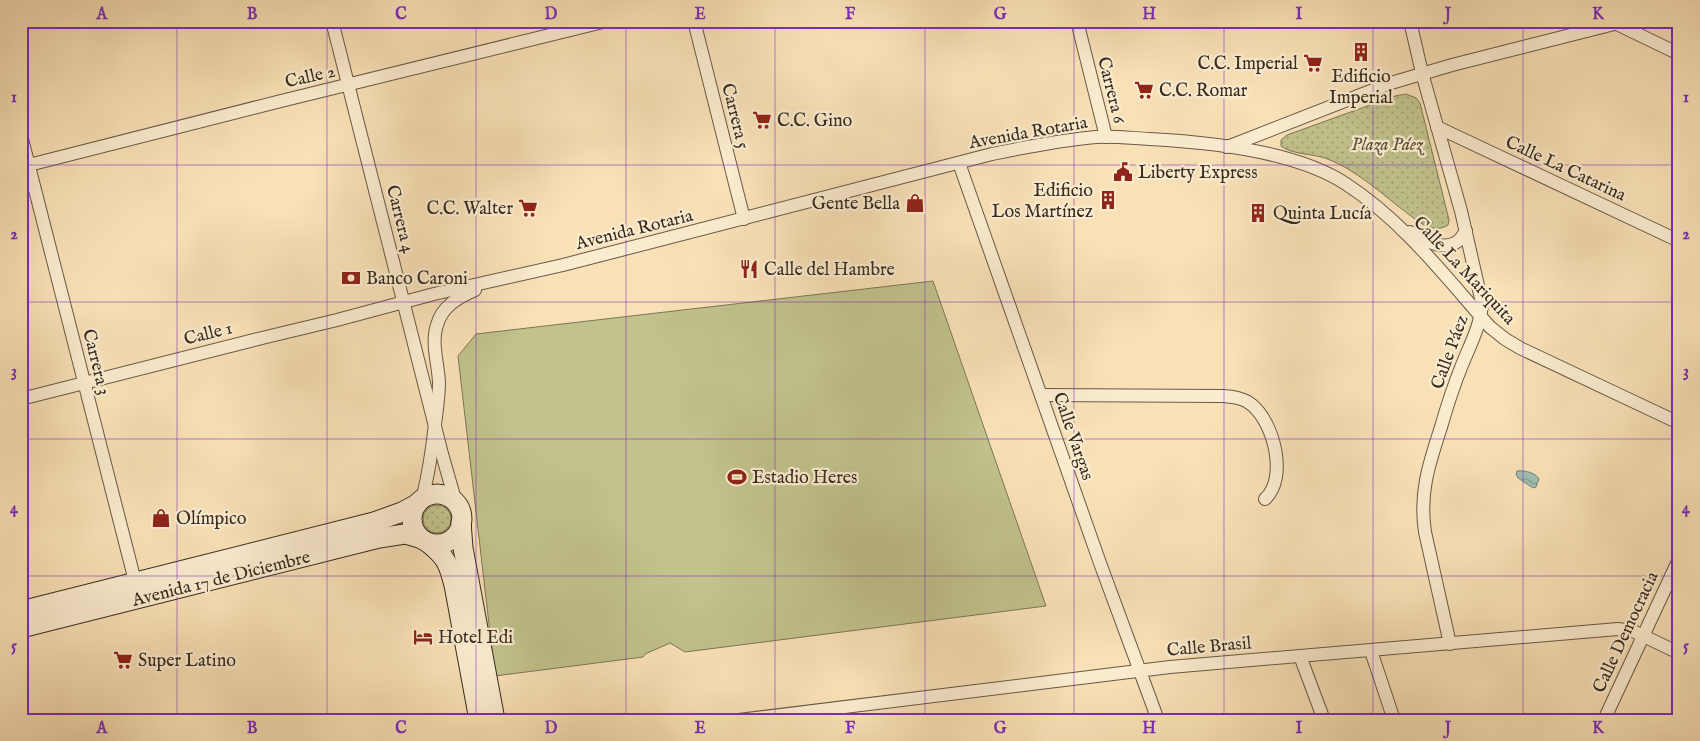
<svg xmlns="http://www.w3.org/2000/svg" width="1700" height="741" viewBox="0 0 1700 741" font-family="'IM FELL English',serif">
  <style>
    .grass { fill: url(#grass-dots); stroke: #7c7656 }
    .pitch { fill: #c1c28c; stroke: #7c7656 }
    .water { fill: url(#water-waves); stroke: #758378 }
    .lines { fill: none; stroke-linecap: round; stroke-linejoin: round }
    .street-casing { stroke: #685846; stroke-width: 14 }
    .secondary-casing { stroke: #372b20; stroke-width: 21 }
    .street { stroke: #fbecd0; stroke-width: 12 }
    .secondary { stroke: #fbecd0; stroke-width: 19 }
    .grid { fill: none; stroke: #7b2cbf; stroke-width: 1; stroke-opacity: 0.55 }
    .labels { text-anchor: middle; stroke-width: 4.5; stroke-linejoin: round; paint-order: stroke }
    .poi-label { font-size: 18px; fill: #372b20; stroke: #fbecd0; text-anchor: start }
    .street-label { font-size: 18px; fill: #372b20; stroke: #fbecd0 }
    .park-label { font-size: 18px; font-style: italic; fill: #5a513b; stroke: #fbecd0 }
    .neatline { fill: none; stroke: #7b2cbf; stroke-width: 2 }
    .grid-label { font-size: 16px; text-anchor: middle; font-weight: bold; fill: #7b2cbf }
  </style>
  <defs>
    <pattern id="grass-dots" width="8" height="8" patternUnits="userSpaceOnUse" patternTransform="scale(1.25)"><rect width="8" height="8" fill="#c1c28c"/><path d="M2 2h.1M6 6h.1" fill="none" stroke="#9e9e72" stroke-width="1.8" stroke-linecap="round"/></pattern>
    <pattern id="water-waves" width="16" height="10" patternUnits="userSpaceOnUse" patternTransform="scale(1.25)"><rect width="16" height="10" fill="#9ebdb2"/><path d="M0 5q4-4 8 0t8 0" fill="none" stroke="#829a90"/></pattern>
  </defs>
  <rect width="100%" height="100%" fill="#f9e1b7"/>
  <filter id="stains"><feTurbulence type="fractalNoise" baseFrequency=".004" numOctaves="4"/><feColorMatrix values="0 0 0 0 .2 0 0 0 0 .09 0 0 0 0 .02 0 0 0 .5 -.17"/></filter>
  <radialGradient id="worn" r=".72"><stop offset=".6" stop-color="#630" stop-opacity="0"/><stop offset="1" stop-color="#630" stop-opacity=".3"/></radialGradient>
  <g class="grass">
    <path d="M1406,94L1416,98L1420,103L1449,220L1448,225C1440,230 1433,229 1424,225C1391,204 1363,172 1325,158C1313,154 1290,154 1281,146V140L1287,135L1395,96Z"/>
    <circle cx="437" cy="519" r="14"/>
  </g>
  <polygon class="pitch" points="933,281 1046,606 685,652 670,643 645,654 643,657 495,676 458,356 476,334"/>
  <path class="water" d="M1517,471C1525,470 1536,473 1539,479L1536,487L1533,488L1518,478L1516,474Z"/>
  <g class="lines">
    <g class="street-casing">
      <g id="street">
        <polyline points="332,21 442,454 456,503"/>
        <polyline points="694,21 744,219"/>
        <polyline points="1077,21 1106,137"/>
        <path d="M1410,21L1422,73L1461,211L1482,303C1481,325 1470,345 1462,365C1454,385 1447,406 1441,427C1429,464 1419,493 1425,532L1450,644"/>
        <polyline points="1617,24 1679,54"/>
        <polyline points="1437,127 1679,241"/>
        <polyline points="21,135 137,589"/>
        <polyline points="1227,147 1391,83 1452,65 1626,21"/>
        <polyline points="959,163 1100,563 1158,720"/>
        <polyline points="21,167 281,101 607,21"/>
        <path d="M1410,232C1421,238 1441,251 1455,243C1460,241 1463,235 1466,231"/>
        <path d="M1041,395L1223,396C1234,397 1244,398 1252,405C1274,423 1288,478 1265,499"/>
        <path d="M21,399L262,338L337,320L434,294L563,265L992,154C1026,147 1061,140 1096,137C1113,136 1131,138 1149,139C1208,142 1296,151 1346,184C1403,221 1445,276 1490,327L1505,339L1520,348L1679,423"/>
        <path d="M422,499C429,474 432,450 435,424C437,410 439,396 439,382C438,363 431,343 437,325C442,306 459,297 475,290"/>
        <polyline points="1371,651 1394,720"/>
        <polyline points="1300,656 1324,720"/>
        <polyline points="739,720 1170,667 1618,629 1633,631 1679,653"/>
        <polyline points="1604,720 1679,559"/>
      </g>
    </g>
    <g class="secondary-casing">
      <g id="secondary">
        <circle cx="437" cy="519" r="25"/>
        <polyline points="461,522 463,548 495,720"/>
        <path d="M427,542C446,557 448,562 454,585L479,720"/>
        <polyline points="21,611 374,522 402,512 417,504"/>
        <polyline points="21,628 379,538 405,534 422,539"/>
      </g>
    </g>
    <use href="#street" class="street"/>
    <use href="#secondary" class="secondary"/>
  </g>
  <path class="grid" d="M177,21V720M327,21V720M476,21V720M626,21V720M775,21V720M925,21V720M1074,21V720M1224,21V720M1373,21V720M1523,21V720M21,165H1679M21,302H1679M21,439H1679M21,576H1679"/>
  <defs>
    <g id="building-bare" transform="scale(1.5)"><path d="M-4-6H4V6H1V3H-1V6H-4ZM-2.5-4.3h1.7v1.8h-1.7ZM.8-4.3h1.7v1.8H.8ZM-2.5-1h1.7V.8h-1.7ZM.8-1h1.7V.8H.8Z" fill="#8f2418" stroke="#fbecd0" stroke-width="2.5" paint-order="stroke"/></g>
    <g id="supermarket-bare" transform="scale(1.5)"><path d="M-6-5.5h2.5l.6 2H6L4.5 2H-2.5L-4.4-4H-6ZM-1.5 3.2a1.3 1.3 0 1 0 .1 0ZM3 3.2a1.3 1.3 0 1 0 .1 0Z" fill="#8f2418" stroke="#fbecd0" stroke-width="2.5" paint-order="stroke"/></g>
    <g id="civic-bare" transform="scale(1.5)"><path d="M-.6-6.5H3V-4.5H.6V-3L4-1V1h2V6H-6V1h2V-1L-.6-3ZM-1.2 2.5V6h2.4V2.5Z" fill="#8f2418" stroke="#fbecd0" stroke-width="2.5" paint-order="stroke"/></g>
    <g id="shop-bare" transform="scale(1.5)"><path d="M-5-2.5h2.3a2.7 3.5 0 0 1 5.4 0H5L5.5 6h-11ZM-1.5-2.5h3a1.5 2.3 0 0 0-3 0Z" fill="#8f2418" stroke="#fbecd0" stroke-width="2.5" paint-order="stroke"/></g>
    <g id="restaurant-bare" transform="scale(1.5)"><path d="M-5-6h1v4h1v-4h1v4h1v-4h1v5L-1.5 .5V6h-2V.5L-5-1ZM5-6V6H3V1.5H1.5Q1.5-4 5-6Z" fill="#8f2418" stroke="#fbecd0" stroke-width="2.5" paint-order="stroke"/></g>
    <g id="bank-bare" transform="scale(1.5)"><path d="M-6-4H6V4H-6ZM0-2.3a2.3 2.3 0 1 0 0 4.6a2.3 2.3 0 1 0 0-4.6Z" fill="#8f2418" stroke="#fbecd0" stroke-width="2.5" paint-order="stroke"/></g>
    <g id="stadium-bare" transform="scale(1.5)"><path d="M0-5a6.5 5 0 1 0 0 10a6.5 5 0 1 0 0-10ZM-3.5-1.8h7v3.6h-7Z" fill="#8f2418" stroke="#fbecd0" stroke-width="2.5" paint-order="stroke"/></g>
    <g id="hotel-bare" transform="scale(1.5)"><path d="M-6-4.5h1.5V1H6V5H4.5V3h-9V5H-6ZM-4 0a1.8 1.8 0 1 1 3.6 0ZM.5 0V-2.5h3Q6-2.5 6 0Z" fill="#8f2418" stroke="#fbecd0" stroke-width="2.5" paint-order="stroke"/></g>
  </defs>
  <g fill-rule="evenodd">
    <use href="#building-bare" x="1361" y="52"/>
    <use href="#supermarket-bare" x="1313" y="63"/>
    <use href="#supermarket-bare" x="1144" y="90"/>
    <use href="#supermarket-bare" x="762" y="120"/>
    <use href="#civic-bare" x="1123" y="172"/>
    <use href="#building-bare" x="1108" y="200"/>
    <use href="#shop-bare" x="915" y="203"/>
    <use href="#supermarket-bare" x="528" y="208"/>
    <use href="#building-bare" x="1258" y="213"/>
    <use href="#restaurant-bare" x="749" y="269"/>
    <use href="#bank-bare" x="351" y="278"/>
    <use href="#stadium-bare" x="737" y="477"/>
    <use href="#shop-bare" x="161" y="518"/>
    <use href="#hotel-bare" x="423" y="637"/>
    <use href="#supermarket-bare" x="123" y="660"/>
  </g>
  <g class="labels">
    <g class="poi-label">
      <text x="1298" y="69" text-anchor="end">C.C. Imperial</text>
      <text x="1361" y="82" text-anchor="middle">Edificio<tspan x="1361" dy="21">Imperial</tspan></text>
      <text x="1159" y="96">C.C. Romar</text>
      <text x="777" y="126">C.C. Gino</text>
      <text x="1138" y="178">Liberty Express</text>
      <text x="1093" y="196" text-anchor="end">Edificio<tspan x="1093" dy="21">Los Martínez</tspan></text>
      <text x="900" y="209" text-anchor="end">Gente Bella</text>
      <text x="513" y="214" text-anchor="end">C.C. Walter</text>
      <text x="1273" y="219">Quinta Lucía</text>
      <text x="764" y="275">Calle del Hambre</text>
      <text x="366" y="284">Banco Caroni</text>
      <text x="752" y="483">Estadio Heres</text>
      <text x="176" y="524">Olímpico</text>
      <text x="438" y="643">Hotel Edi</text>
      <text x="138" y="666">Super Latino</text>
    </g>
    <g class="street-label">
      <text transform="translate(310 76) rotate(-13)" y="6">Calle 2</text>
      <text transform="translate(1112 90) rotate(76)" y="6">Carrera 6</text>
      <text transform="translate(736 116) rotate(76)" y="6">Carrera 5</text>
      <text transform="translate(1028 132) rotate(-10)" y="6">Avenida Rotaria</text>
      <text transform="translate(1566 168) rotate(25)" y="6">Calle La Catarina</text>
      <text transform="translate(401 219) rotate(76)" y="6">Carrera 4</text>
      <text transform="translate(634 229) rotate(-14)" y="6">Avenida Rotaria</text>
      <text transform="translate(1465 270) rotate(47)" y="6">Calle La Mariquita</text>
      <text transform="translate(208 333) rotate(-14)" y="6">Calle 1</text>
      <text transform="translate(1449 352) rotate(-70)" y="6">Calle Páez</text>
      <text transform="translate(97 362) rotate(76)" y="6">Carrera 3</text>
      <text transform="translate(1074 436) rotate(71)" y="6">Calle Vargas</text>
      <text transform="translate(221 578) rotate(-14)" y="6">Avenida 17 de Diciembre</text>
      <text transform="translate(1625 632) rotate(-65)" y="6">Calle Democracia</text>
      <text transform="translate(1209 646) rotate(-5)" y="6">Calle Brasil</text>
    </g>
    <g class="park-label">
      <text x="1387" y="150">Plaza Páez</text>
    </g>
  </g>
  <rect width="1700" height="741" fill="none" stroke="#f9e1b7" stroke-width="55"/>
  <rect x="28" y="28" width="1644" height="686" class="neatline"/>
  <g class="grid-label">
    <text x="102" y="19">A</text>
    <text x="252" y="19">B</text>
    <text x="401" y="19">C</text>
    <text x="551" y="19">D</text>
    <text x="700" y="19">E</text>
    <text x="850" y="19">F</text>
    <text x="1000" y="19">G</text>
    <text x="1149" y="19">H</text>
    <text x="1299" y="19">I</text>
    <text x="1448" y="19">J</text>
    <text x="1598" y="19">K</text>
    <text x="14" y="102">1</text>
    <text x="1686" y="102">1</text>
    <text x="14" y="239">2</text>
    <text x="1686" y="239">2</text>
    <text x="14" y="376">3</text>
    <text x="1686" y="376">3</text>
    <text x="14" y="513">4</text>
    <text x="1686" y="513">4</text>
    <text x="14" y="651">5</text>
    <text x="1686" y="651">5</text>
    <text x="102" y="733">A</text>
    <text x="252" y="733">B</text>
    <text x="401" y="733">C</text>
    <text x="551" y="733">D</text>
    <text x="700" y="733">E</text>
    <text x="850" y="733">F</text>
    <text x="1000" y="733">G</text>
    <text x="1149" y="733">H</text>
    <text x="1299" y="733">I</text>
    <text x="1448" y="733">J</text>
    <text x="1598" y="733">K</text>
  </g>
  <rect width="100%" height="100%" filter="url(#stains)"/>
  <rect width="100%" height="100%" fill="url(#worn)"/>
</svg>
